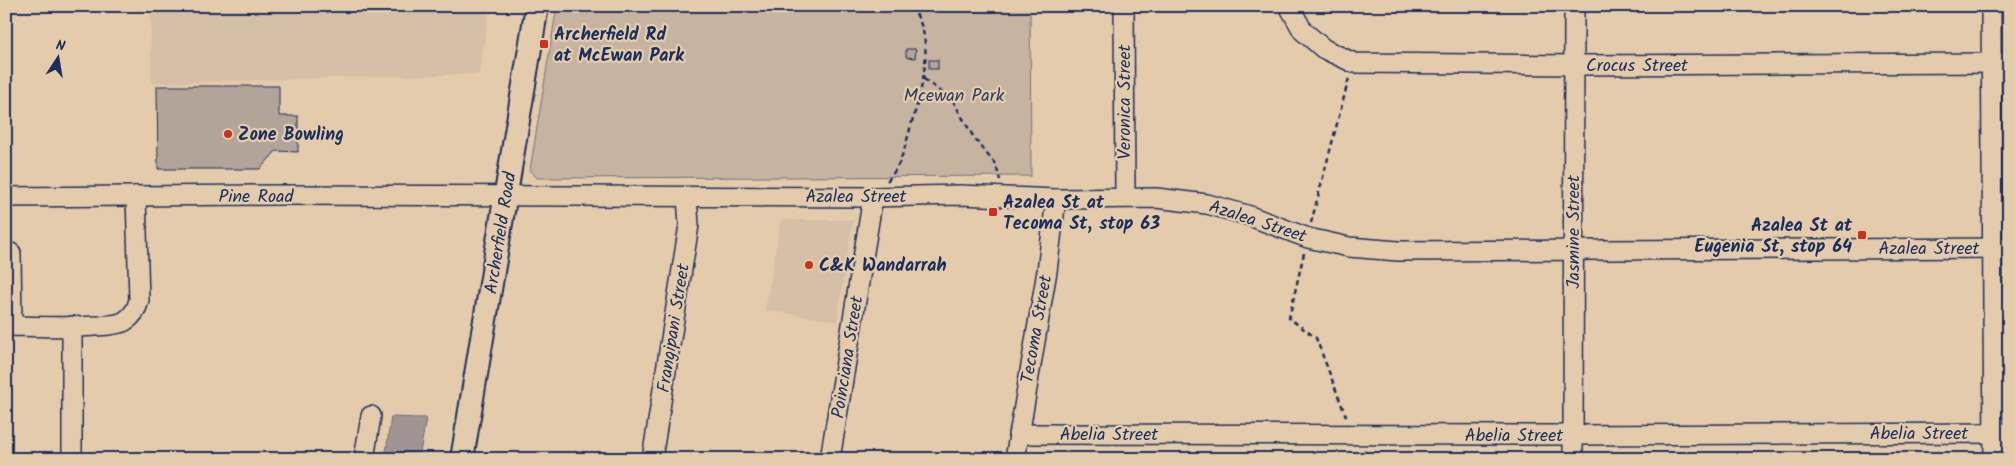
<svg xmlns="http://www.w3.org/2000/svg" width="2015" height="465" viewBox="0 0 2015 465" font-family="Kalam,sans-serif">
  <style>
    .built { fill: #d5bfa6 }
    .green { fill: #c7b4a0; stroke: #71727f }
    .water { fill: #a09592; stroke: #6b6c7d }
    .building { fill: #b2a498; stroke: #1b2f5e }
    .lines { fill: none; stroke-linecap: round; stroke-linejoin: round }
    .minor-casing { stroke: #1b2f5e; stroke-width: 22 }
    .major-casing { stroke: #1b2f5e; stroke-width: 26 }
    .path { stroke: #1b2f5e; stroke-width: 2.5; stroke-dasharray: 5 4; stroke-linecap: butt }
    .minor { stroke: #e4cbac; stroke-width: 19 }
    .major { stroke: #e4cbac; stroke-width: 22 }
    .poi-dot { fill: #c8321e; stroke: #e4cbac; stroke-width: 2 }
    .labels { text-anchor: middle; stroke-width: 4.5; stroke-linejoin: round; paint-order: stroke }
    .poi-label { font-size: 18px; font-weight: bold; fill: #1b2f5e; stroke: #e4cbac; text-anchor: start }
    .street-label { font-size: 18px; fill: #1b2f5e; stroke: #e4cbac }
    .park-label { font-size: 18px; fill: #2c3c65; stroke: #e4cbac }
  </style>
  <rect width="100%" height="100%" fill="#e4cbac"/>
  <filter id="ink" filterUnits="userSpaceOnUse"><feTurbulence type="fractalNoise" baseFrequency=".02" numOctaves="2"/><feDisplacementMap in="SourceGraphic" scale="10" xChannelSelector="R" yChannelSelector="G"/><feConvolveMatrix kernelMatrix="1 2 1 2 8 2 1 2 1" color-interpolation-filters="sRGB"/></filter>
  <g filter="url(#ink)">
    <g class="built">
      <polygon points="151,6 490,6 479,74 151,83"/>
      <polygon points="781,220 853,220 837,321 765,310"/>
    </g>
    <polygon class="green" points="557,6 1030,6 1031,176 537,178 530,170"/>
    <polygon class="water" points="391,417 426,418 419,459 385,459"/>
    <g class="building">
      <polygon points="906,49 916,49 915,58 906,57"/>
      <rect x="929" y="60" width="9" height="9"/>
      <polygon points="157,86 279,86 279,116 298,116 298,152 276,151 260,169 158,169"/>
    </g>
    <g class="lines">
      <g class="minor-casing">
        <g id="minor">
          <polyline points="1124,6 1125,197"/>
          <polyline points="1289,6 1303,31 1324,49 1354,63 1574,65 2009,63"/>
          <polyline points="1991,6 1994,459"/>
          <polyline points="6,197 278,195 873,197 960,195 1056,199 1156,198 1207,204 1247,215 1308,238 1349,247 1398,251 2009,248"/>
          <polyline points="11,253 12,326"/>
          <path d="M6,326C28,326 111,330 125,321C133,316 137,309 139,300L136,196"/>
          <polyline points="72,326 72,459"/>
          <polyline points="1018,434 1573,435 2009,433"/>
          <polyline points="364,459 371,416"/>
          <polyline points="652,459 689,225 687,197"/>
          <polyline points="830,459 873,197"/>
          <polyline points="1015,459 1047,271 1056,199"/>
          <polyline points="1573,459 1574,6"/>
        </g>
      </g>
      <g class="major-casing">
        <polyline id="major" points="462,459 537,6"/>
      </g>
      <g class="path">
        <polyline points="924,79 953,101 974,138 996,165 1000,180"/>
        <path d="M887,181C901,166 905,147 910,129C921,90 938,42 911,6"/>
        <polyline points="1311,223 1349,78"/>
        <polyline points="1304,253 1289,318 1316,338 1347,419"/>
        <polyline points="1364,450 1369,459"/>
      </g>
      <use href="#minor" class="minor"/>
      <use href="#major" class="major"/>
    </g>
  </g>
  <g class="poi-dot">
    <rect x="539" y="39" width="10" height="10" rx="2.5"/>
    <circle cx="228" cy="134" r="5"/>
    <rect x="988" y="207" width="10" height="10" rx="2.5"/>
    <rect x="1857" y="230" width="10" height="10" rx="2.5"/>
    <circle cx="809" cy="265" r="5"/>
  </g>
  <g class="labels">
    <g class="poi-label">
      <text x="554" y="40">Archerfield Rd<tspan x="554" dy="21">at McEwan Park</tspan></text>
      <text x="238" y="140">Zone Bowling</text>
      <text x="1003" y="208">Azalea St at<tspan x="1003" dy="21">Tecoma St, stop 63</tspan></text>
      <text x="1852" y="231" text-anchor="end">Azalea St at<tspan x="1852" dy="21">Eugenia St, stop 64</tspan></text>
      <text x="819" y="271">C&amp;K Wandarrah</text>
    </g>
    <g class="street-label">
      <text x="1637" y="71">Crocus Street</text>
      <text transform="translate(1124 102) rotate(-90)" y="6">Veronica Street</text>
      <text x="256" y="202">Pine Road</text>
      <text x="856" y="202">Azalea Street</text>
      <text transform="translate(1258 221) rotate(18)" y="6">Azalea Street</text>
      <text transform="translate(1573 232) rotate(-90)" y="6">Jasmine Street</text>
      <text transform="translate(500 233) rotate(-81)" y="6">Archerfield Road</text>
      <text x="1929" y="254">Azalea Street</text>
      <text transform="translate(673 328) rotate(-81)" y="6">Frangipani Street</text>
      <text transform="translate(1036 329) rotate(-80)" y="6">Tecoma Street</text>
      <text transform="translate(847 357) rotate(-81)" y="6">Poinciana Street</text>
      <text x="1919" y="439">Abelia Street</text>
      <text x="1109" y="440">Abelia Street</text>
      <text x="1514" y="441">Abelia Street</text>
    </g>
    <g class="park-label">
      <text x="954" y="101">Mcewan Park</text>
    </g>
  </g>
  <rect width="2015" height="465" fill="none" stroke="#e4cbac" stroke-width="25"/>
  <rect x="12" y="12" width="1990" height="440" fill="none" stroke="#1b2f5e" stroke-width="2" filter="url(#ink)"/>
  <g transform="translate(58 58) rotate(12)" stroke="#e4cbac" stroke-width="4" paint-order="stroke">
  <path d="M0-4L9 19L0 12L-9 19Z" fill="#1b2f5e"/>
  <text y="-8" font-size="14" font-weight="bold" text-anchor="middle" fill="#1b2f5e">N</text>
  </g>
</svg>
